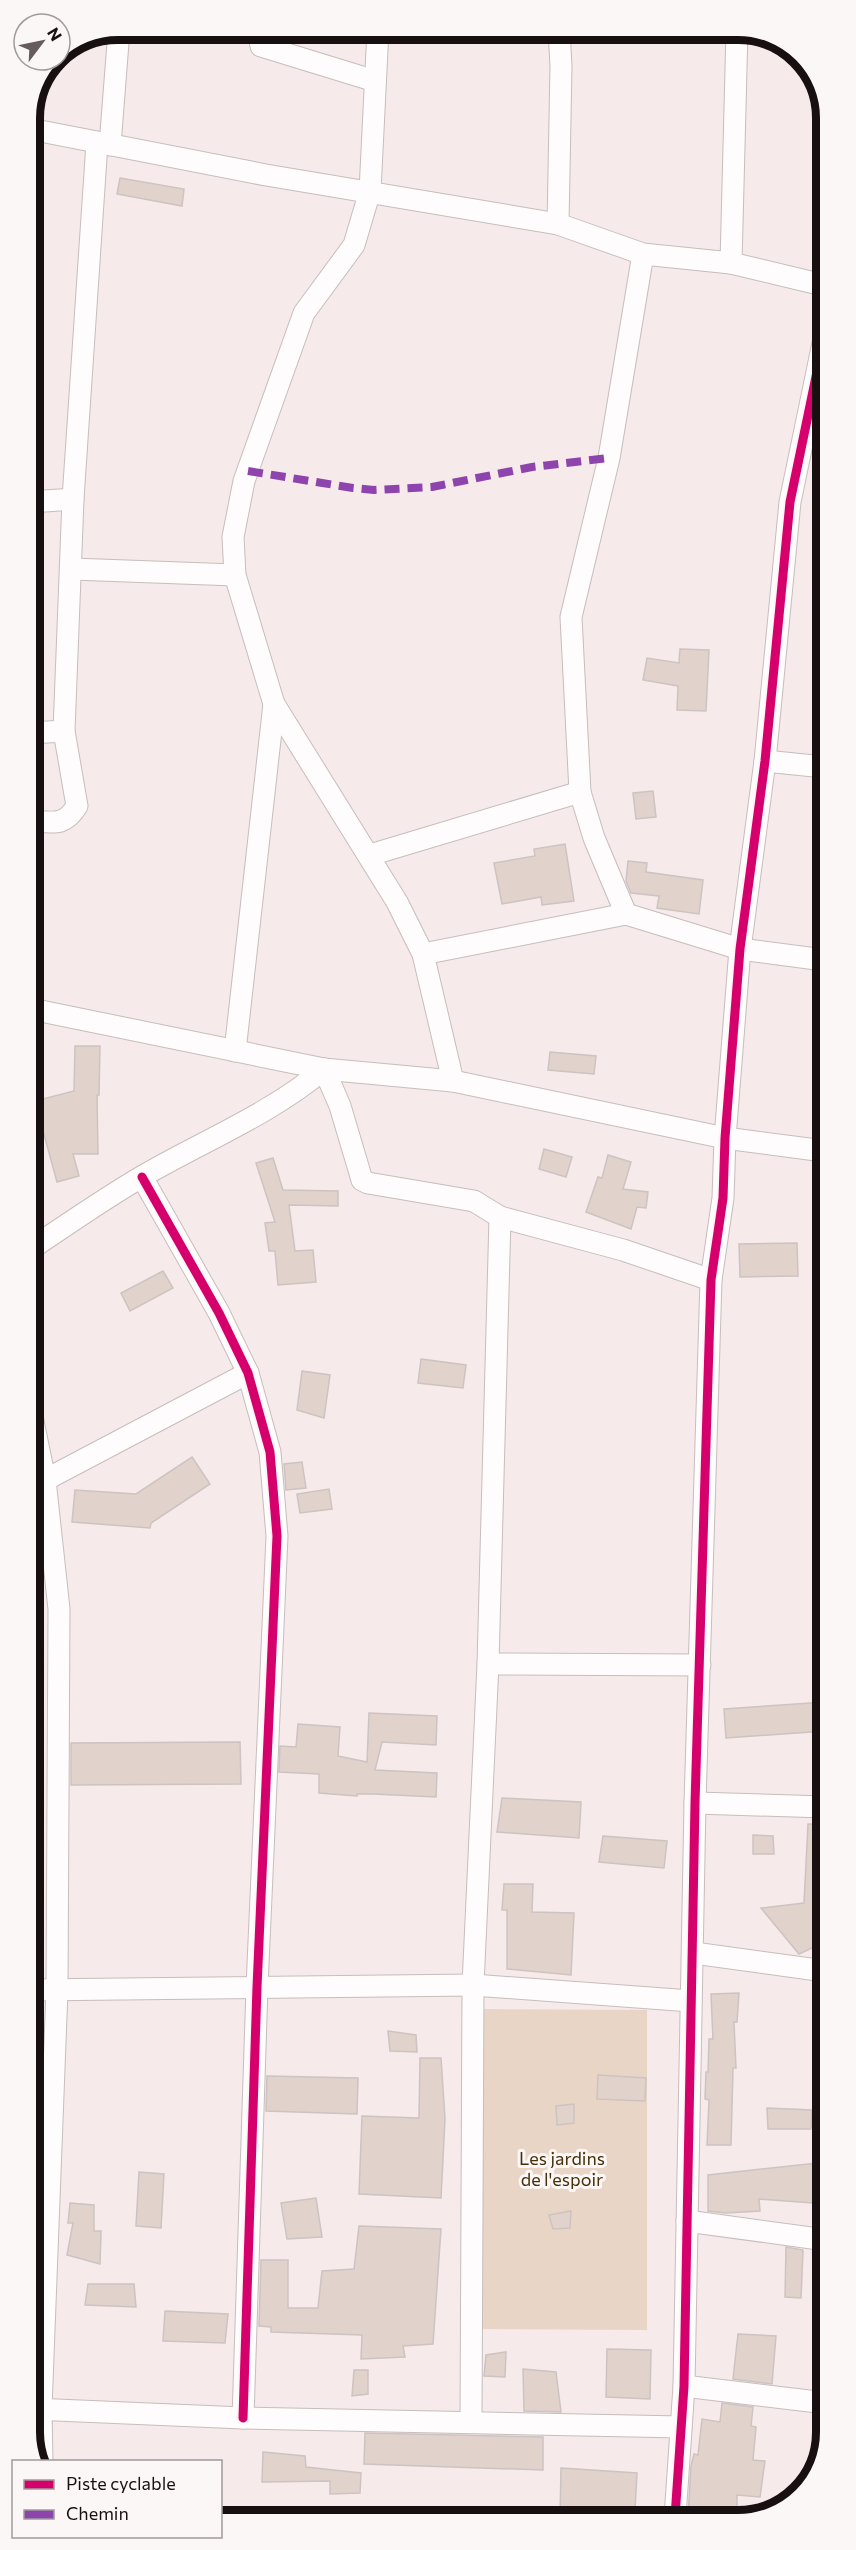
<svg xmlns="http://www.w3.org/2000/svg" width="856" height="2550" viewBox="0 0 856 2550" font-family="Commissioner,sans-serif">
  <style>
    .green { fill: #e8d5c5 }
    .building { fill: #e2d2cc; stroke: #cdc3c1; stroke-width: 1.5 }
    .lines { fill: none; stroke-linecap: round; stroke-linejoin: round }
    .minor-casing { stroke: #c7bdbd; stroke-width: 23 }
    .minor { stroke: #fefcfc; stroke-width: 21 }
    .quiet { stroke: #8e44ad; stroke-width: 8; stroke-dasharray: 15 8; stroke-linecap: butt }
    .cycleway-casing { stroke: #fcf7f7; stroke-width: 13 }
    .cycleway { stroke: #d6006c; stroke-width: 9 }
    .labels { text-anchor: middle; stroke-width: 6; stroke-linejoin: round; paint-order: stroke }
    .park-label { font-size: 18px; fill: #472f07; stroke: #fcf7f7 }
    .rim { fill: none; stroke: #181010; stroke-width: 8 }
  </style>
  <rect width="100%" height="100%" fill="#f7eaea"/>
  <polygon class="green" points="478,2009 647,2010 647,2330 477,2329"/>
  <g class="building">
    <polygon points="120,178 184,189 182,206 117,194"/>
    <polygon points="680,649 709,650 706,711 677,710 678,686 643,680 647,658 679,663"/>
    <polygon points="653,791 656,817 636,819 633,793"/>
    <polygon points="565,844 574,901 542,905 541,897 502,904 494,863 535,856 534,849"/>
    <polygon points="628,861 647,863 646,872 703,880 699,914 657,908 659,896 631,893 626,881"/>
    <polygon points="75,1046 100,1046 99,1095 97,1095 98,1154 73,1154 79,1176 57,1182 35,1101 74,1091"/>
    <polygon points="550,1052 596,1056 594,1074 548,1070"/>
    <polygon points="544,1149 572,1157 566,1177 539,1169"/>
    <polygon points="608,1155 631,1162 623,1189 648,1192 646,1208 637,1207 631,1229 586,1212 598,1177 602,1178"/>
    <polygon points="273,1158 283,1190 338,1191 338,1206 289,1205 295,1251 313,1250 316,1282 278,1285 275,1251 269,1251 265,1223 275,1222 256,1163"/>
    <polygon points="797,1243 798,1276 740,1277 739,1244"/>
    <polygon points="163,1271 173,1288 130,1311 121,1293"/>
    <polygon points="421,1359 466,1365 463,1388 418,1383"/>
    <polygon points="302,1371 330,1375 324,1418 297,1410"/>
    <polygon points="192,1457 210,1484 151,1523 150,1528 72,1522 75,1490 136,1494"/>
    <polygon points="302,1462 306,1488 286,1490 284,1464"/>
    <polygon points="329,1489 332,1509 300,1513 297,1494"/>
    <polygon points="825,1702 825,1731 726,1738 724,1709"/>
    <polygon points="369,1713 437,1716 436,1745 382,1742 375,1770 437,1773 436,1797 373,1794 357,1794 357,1796 319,1793 319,1774 279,1772 280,1746 296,1747 298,1724 340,1727 338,1756 367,1762"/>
    <polygon points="240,1742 241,1784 71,1785 71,1743"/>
    <polygon points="502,1798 581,1802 579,1838 497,1832"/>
    <polygon points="808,1824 825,1824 825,1942 799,1954 761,1908 804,1903"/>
    <polygon points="753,1835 773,1836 774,1854 753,1854"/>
    <polygon points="603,1836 667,1841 664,1868 599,1862"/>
    <polygon points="504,1884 533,1884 532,1912 574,1913 571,1975 507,1969 507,1910 502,1910"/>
    <polygon points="739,1993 737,2022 734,2022 736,2068 733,2068 731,2145 707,2145 709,2100 705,2099 706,2072 708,2072 709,2039 713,2039 711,1994"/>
    <polygon points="388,2031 416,2035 417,2052 390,2051"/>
    <polygon points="420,2058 441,2058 445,2119 441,2198 359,2194 362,2116 419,2118"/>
    <polygon points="598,2075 646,2078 645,2101 597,2099"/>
    <polygon points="267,2076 358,2078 357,2114 266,2111"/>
    <polygon points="574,2104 574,2123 557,2125 556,2106"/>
    <polygon points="767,2108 812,2110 811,2129 768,2129"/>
    <polygon points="826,2162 826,2204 759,2199 760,2211 726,2213 708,2211 708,2175"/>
    <polygon points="139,2172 164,2174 161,2228 136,2226"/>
    <polygon points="316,2198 322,2237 287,2239 281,2203"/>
    <polygon points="70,2203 94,2205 94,2231 101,2231 100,2264 67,2255 73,2223 68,2223"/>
    <polygon points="571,2211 570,2228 553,2229 549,2215"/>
    <polygon points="359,2226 441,2229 433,2344 403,2346 405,2357 361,2359 362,2335 271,2332 271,2327 259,2326 261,2260 288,2260 288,2308 318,2308 322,2271 354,2269"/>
    <polygon points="786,2247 803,2250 801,2298 785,2297"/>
    <polygon points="88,2284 134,2284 136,2307 85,2305"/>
    <polygon points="165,2311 228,2314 225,2343 163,2341"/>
    <polygon points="738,2334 776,2336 772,2384 733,2379"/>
    <polygon points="607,2349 651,2350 650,2399 606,2397"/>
    <polygon points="506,2352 505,2377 484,2376 486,2355"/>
    <polygon points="523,2369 556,2372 561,2412 524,2411"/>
    <polygon points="354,2370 368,2370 368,2394 352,2396"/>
    <polygon points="722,2403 753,2407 751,2426 756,2427 753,2460 765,2461 760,2497 737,2495 737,2517 688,2517 691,2466 694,2454 698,2455 702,2419 720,2422"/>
    <polygon points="365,2433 543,2437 543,2470 364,2464"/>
    <polygon points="263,2452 305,2456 306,2467 361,2473 360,2493 330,2494 330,2481 262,2482"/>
    <polygon points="561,2468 637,2473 635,2510 594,2509 594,2518 560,2518"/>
  </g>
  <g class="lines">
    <g class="minor-casing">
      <g id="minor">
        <polyline points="258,30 261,46 375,81"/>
        <polyline points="378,30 370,191 354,245 304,313 244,481 233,537 235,575 274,704 397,902 423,954 453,1081"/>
        <polyline points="30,129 266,175 558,224 643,254 731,263 823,285"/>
        <polyline points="110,145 119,30"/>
        <polyline points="558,224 561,66 559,30"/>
        <polyline points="731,263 737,30"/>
        <polyline points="31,502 73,499"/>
        <polyline points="72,569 235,575"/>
        <polyline points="31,733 64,731"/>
        <polyline points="765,761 824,767"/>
        <path d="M31,821C53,822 64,827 77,806L64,731L73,499L97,143"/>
        <polyline points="370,855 580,792"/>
        <polyline points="626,914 594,838 580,792 571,617 609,458 643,254"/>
        <polyline points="423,954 626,914 740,949 824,960"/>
        <polyline points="31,1009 324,1069 453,1081 725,1138 824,1151"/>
        <polyline points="235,1051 274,704"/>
        <polyline points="324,1069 340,1106 362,1180 368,1183 474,1201 500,1217 623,1250 711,1280"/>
        <polyline points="142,1177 219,1313 248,1373 270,1452 277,1536 257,1987 243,2418"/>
        <path d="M32,1248C68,1224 105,1198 143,1176C203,1141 271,1114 324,1069"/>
        <polyline points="32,1416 45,1480 59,1609 57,1990 41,2409 42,2462"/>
        <polyline points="45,1480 248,1373"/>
        <polyline points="488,1664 700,1665"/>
        <polyline points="695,1803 825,1807"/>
        <polyline points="694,1953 825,1971"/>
        <polyline points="32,1990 473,1985 691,2001"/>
        <polyline points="687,2221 826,2240"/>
        <polyline points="684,2386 826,2403"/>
        <polyline points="33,2409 243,2418 681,2427"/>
        <polyline points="471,2421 473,1985 488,1664 500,1217"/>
        <polyline points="675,2517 684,2386 695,1803 711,1280 723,1198 725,1138 740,949 765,761 790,502 823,343"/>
      </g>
    </g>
    <use href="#minor" class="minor"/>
    <polyline class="quiet" points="248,471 353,488 374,490 432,487 532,467 609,458"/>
    <g class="cycleway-casing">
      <g id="cycleway">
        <polyline points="142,1177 219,1313 248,1373 270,1452 277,1536 257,1987 243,2418"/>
        <polyline points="675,2517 684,2386 695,1803 711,1280 723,1198 725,1138 740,949 765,761 790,502 823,343"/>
      </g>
    </g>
    <use href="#cycleway" class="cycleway"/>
  </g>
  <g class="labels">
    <g class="park-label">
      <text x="562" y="2165">Les jardins<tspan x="562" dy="21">de l'espoir</tspan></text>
    </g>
  </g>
  <path d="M0 0H856V2550H0ZM118 40H738A78 78 0 0 1 816 118V2432A78 78 0 0 1 738 2510H118A78 78 0 0 1 40 2432V118A78 78 0 0 1 118 40Z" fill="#fcf7f7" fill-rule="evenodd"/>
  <path class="rim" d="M118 40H738A78 78 0 0 1 816 118V2432A78 78 0 0 1 738 2510H118A78 78 0 0 1 40 2432V118A78 78 0 0 1 118 40Z"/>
  <rect x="12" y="2460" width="210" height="78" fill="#fcf7f7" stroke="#a19b9b" stroke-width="1.5"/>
  <rect x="24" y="2480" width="30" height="9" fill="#d6006c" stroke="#a19b9b" stroke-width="1.5"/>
  <text x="66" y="2490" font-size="18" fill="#181010">Piste cyclable</text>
  <rect x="24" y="2510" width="30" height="9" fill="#8e44ad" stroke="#a19b9b" stroke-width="1.5"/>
  <text x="66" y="2520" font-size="18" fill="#181010">Chemin</text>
  <g transform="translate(42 42) rotate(58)"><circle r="28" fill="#fcf7f7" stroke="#a19b9b" stroke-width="1.5"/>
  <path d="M0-4.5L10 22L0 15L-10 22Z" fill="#665c5c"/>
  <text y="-9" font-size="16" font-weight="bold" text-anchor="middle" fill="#181010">N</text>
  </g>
</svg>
